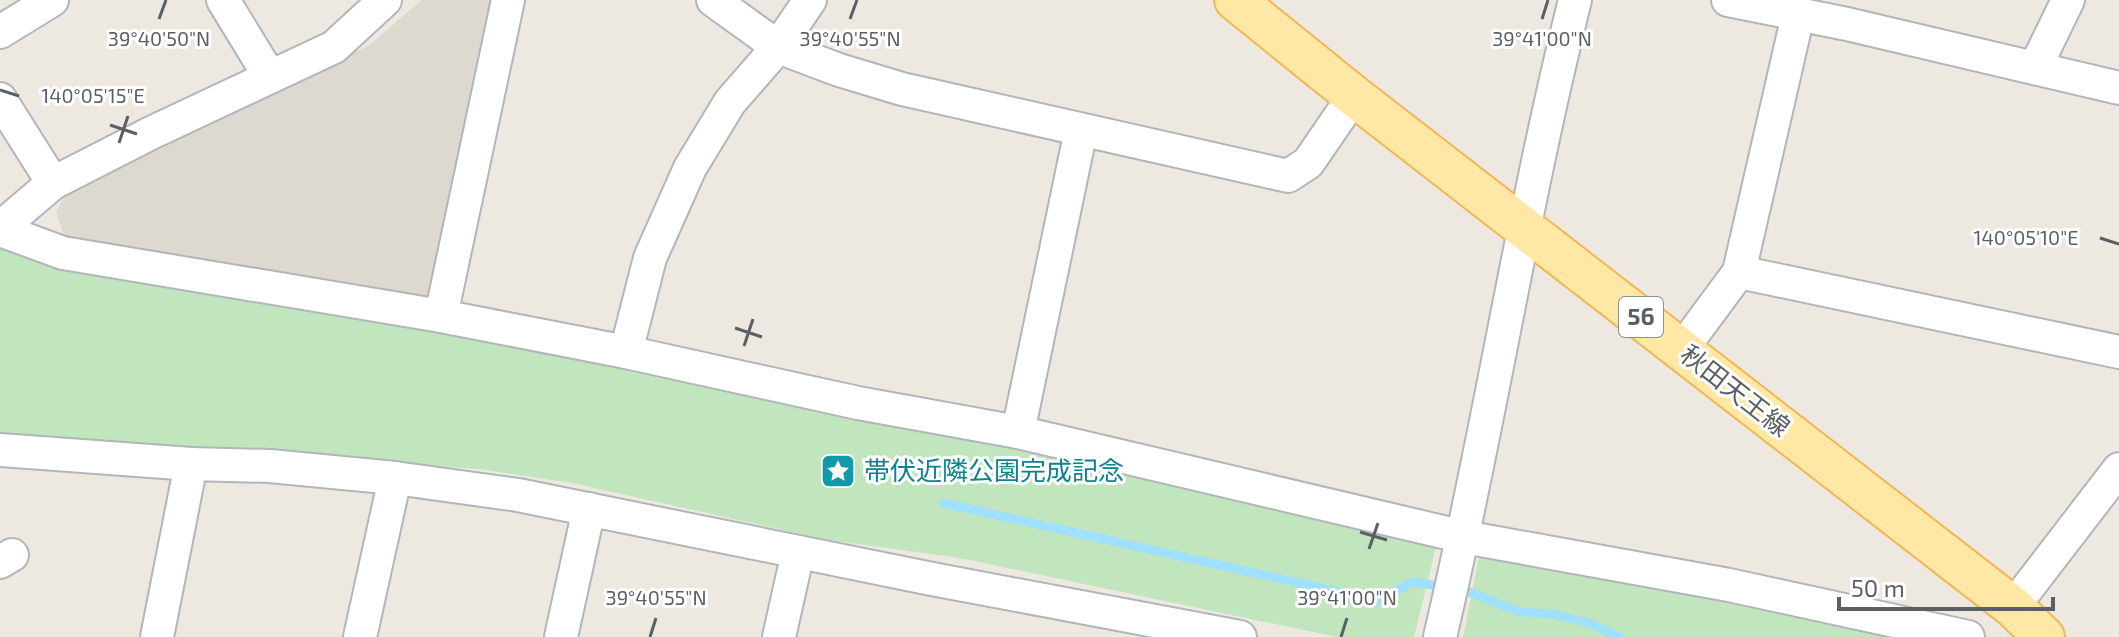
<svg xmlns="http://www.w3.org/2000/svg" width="2119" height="637" viewBox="0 0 2119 637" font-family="'Exo 2','Noto Sans JP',sans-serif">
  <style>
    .education { fill: #ddd8d0 }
    .green { fill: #c1e6bd }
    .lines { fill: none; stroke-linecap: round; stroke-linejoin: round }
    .stream { stroke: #a0e0ff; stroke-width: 9 }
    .minor-casing { stroke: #b2b5b9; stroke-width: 36 }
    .major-casing { stroke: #f4b653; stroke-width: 44 }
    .minor { stroke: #fff; stroke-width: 32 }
    .major { stroke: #ffe7a5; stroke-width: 40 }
    .ticks { fill: none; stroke: #5a5f63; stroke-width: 3 }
    .labels { text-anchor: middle; stroke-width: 6; stroke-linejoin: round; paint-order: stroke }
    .shield { fill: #fff; stroke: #8c8f92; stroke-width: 2 }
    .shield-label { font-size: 24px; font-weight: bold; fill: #5a5f63 }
    .street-label { font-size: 26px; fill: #5a5f63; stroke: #fff }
    .culture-label { font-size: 26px; fill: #0d838f; stroke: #fff; text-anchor: start }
    .ticks-label { font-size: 20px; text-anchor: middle; fill: #5a5f63; stroke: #fff; stroke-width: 6; stroke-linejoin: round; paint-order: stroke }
  </style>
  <rect width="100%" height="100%" fill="#ede9e1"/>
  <polygon class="education" points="422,0 493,0 431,307 66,242 56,212 71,183 368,46"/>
  <g class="green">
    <polygon points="8,243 409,326 684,376 1045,453 1437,543 1414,637 1337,637 960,558 828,540 572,483 478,469 0,436 0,247"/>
    <polygon points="1481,547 1895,637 1463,637"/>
  </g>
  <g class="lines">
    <polyline class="stream" points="943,503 1379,601 1412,582 1462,589 1520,612 1553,614 1589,623 1619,637"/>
    <g class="minor-casing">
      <g id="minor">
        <polyline points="223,0 270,77"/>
        <polyline points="713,0 778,47 839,70 902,89 1288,176 1308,163 1354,96"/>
        <polyline points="1728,0 1847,24 2119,88"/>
        <polyline points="0,32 52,0"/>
        <polyline points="2035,68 2068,0"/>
        <polyline points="0,99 53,183"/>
        <polyline points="0,228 53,183 151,133 334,47 385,0"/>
        <polyline points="0,230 63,253 441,316 626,352 858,403 1018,432 1464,537 1729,585 1968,637"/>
        <polyline points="1739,272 1798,15"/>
        <polyline points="441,316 508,0"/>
        <polyline points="1682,349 1739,272 2119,352"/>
        <polyline points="626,352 650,258 690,168 730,102 778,47 810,0"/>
        <polyline points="1018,432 1081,130"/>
        <polyline points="0,450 191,464"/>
        <polyline points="0,562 12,555"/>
        <polyline points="2013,607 2119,469"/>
        <polyline points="157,637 191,464 270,466 395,478 518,495 932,579 1240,637"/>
        <polyline points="360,637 395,478"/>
        <polyline points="561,637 589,509"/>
        <polyline points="779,637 798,552"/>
        <path d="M1440,637C1490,426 1522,211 1575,0"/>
      </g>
    </g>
    <g class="major-casing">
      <polyline id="major" points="1235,0 1354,96 2013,607 2044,637"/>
    </g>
    <use href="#minor" class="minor"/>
    <use href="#major" class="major"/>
  </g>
  <path class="ticks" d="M159,19L166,0M850,19L857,0M1542,19L1548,0M0,90L19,96M110,125L137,134M119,143L128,116M2100,238L2119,244M735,328L762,337M744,346L753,319M1360,532L1387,540M1369,549L1378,523M650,637L656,618M1341,637L1347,618"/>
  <defs>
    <g id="sight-square" transform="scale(1.8)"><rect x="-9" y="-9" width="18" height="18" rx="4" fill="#0f9aa8" stroke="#fff"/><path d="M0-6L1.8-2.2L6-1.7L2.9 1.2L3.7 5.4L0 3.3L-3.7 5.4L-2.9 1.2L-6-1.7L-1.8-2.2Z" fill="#fff"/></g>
  </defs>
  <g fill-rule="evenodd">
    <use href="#sight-square" x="838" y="471"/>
  </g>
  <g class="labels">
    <rect class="shield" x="1619" y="297" width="44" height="40" rx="6"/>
    <g class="shield-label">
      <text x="1641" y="325">56</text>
    </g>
    <g class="street-label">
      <text transform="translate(1735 391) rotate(38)" y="9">秋田天王線</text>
    </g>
    <g class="culture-label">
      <text x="864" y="480">帯伏近隣公園完成記念</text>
    </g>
  </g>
  <g class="ticks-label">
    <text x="159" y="46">39°40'50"N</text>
    <text x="850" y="46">39°40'55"N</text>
    <text x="1542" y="46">39°41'00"N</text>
    <text x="93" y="103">140°05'15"E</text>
    <text x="2026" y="245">140°05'10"E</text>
    <text x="656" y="605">39°40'55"N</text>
    <text x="1347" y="605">39°41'00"N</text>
  </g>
  <path d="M1839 597v12h214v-12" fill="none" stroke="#5a5f63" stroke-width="4"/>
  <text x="1851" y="597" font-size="24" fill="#5a5f63" stroke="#ffffff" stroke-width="6" paint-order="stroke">50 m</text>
</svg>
